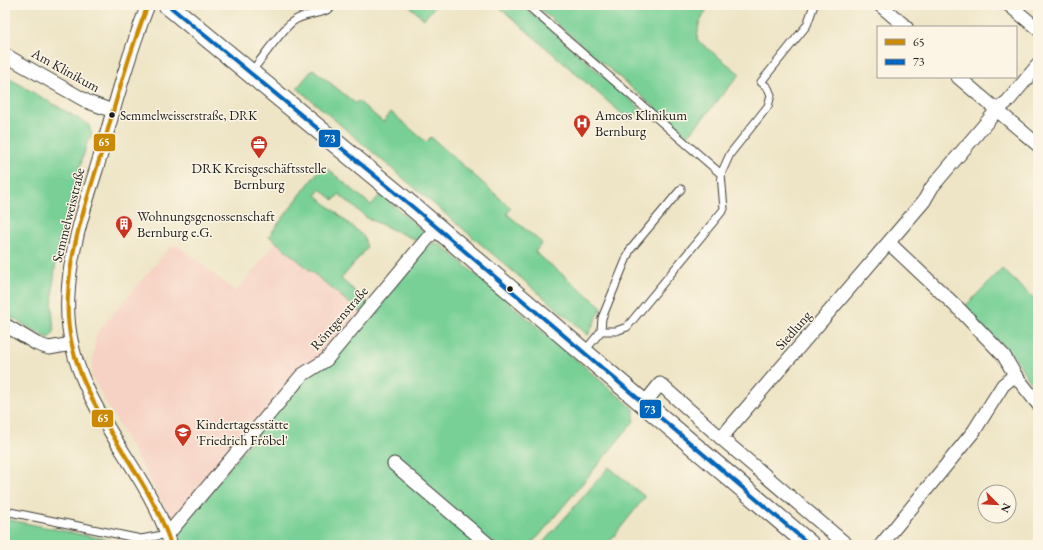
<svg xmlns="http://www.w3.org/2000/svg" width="1043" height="550" viewBox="0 0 1043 550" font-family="'EB Garamond',serif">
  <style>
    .built { fill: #f6d2c4 }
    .green { fill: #78d096; stroke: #4a7659 }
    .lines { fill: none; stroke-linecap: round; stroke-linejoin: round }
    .lane-casing { stroke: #3c3a36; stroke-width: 9 }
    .street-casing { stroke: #3c3a36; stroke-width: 15 }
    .secondary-casing { stroke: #3c3a36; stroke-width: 21 }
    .lane { stroke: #fff; stroke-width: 7 }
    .street { stroke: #fff; stroke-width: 13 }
    .secondary { stroke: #fff; stroke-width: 19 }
    .bus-1-casing { stroke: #fcf5e5; stroke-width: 7 }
    .bus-2-casing { stroke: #fcf5e5; stroke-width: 7 }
    .bus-1 { stroke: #cb8a06; stroke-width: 4 }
    .bus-2 { stroke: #0065bd; stroke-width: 4 }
    .bus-dot { fill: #1c1c1c; stroke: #fcf5e5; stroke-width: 1.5 }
    .labels { text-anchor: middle; stroke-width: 3; stroke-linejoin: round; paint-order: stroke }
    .bus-label { font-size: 13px; fill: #1c1c1c; stroke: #fcf5e5; text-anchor: start }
    .street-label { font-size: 14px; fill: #1c1c1c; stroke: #fcf5e5 }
    .poi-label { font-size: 14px; fill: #1c1c1c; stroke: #fcf5e5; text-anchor: start }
    .line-badge { stroke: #fcf5e5; stroke-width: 1.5 }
    .badge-label { font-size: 11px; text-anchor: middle; font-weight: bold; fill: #fff }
  </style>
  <rect width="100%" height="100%" fill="#fcf5e5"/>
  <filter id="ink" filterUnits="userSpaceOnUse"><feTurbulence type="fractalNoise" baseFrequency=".025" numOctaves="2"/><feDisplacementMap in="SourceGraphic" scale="8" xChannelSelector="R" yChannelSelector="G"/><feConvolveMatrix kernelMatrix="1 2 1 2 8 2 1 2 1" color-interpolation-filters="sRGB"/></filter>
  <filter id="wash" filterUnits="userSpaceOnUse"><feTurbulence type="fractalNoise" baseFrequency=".012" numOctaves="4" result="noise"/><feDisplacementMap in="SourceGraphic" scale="16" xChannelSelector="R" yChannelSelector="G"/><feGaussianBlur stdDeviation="0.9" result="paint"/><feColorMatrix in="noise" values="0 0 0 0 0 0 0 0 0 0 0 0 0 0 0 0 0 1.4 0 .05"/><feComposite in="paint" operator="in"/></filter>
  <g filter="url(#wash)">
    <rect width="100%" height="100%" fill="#eee5c6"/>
    <polygon class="built" points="276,242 361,313 320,358 302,369 172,519 91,376 96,334 170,247 177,245 236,292"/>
    <g class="green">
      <polygon points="408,5 436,5 424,19"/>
      <polygon points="497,5 522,5 641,109 630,121"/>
      <polygon points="535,5 709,5 699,24 697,40 740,74 688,136"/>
      <polygon points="313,69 355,103 358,101 383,122 391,112 426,142 431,137 511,208 507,214 542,243 535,252 602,307 588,335 297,88"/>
      <path d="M5,76L89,125L92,135L87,143C70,203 46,267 54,330L53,334L48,338L5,314Z"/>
      <polygon points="323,165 371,205 381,194 424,232 423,239 418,241 367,218 339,194 334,200 320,189 316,195 364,237 367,248 341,279 370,304 361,313 269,236"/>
      <polygon points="431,243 440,244 634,409 634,421 538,537 529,545 179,545 178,538 185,522 298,384"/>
      <polygon points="1002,269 1038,302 1038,387 1034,388 1016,359 963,308"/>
      <polygon points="609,467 645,497 607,545 541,545"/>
      <polygon points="5,519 133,545 5,545"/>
    </g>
  </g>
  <g filter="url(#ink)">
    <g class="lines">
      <g class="lane-casing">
        <g id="lane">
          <polyline points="527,5 721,174 724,209 627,327 616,331 601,331 584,352"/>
          <path d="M251,72C262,59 279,33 292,22C304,12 324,16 334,5"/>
          <polyline points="721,174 730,154 768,106 771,95 768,88 761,82 807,25 814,5"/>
          <polyline points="601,331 602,318 630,250 681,189"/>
          <polyline points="5,511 141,539 168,534"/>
        </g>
      </g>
      <g class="street-casing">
        <g id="street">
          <path d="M148,5C129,53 115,104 101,154C87,200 70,247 68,295C66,326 73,358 86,386C110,441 153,487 171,545"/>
          <polyline points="880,5 906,27"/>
          <polyline points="1009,5 1038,29"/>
          <polyline points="5,55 88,102 113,111"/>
          <polyline points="958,77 1038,145"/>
          <polyline points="889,243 960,310 1004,356 1015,375"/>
          <polyline points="5,325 37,344 49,348 72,344"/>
          <polyline points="644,404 660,384 721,438 924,201 932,187 997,110 1008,101 1038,65"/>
          <polyline points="721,438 847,545"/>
          <polyline points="394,464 489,545"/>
          <polyline points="168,534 302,375 326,360 437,227"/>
          <polyline points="881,545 974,431 1003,385 1015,375 1038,404"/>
        </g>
      </g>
      <g class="secondary-casing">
        <polyline id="secondary" points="168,5 414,208 810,545"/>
      </g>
      <use href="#lane" class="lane"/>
      <use href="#street" class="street"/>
      <use href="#secondary" class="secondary"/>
      <g class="bus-1-casing">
        <path id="bus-1" d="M148,5C129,53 115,104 101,154C87,200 70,247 68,295C66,326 73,358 86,386C110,441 153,487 171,545"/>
      </g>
      <g class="bus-2-casing">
        <polyline id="bus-2" points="168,5 414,208 810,545"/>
      </g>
      <use href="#bus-1" class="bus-1"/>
      <use href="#bus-2" class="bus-2"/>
    </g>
  </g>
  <defs>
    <g id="hospital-pin" transform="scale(0.9)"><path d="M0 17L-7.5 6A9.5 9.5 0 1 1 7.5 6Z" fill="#c8321e" stroke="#fcf5e5"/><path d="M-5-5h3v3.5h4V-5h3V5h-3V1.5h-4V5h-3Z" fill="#fff"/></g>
    <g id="office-pin" transform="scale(0.9)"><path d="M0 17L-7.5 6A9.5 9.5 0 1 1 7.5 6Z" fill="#c8321e" stroke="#fcf5e5"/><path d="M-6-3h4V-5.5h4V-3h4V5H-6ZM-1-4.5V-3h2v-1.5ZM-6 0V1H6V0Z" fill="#fff"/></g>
    <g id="building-pin" transform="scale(0.9)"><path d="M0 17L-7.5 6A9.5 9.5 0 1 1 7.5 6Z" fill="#c8321e" stroke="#fcf5e5"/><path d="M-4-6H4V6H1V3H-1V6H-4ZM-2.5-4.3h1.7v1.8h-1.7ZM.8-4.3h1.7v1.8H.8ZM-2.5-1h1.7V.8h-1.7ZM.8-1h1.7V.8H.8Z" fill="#fff"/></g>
    <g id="school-pin" transform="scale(0.9)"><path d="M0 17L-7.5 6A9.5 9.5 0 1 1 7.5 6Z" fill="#c8321e" stroke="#fcf5e5"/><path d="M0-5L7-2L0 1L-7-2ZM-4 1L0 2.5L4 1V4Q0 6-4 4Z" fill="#fff"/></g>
  </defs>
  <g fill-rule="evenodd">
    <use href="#hospital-pin" x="582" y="123"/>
    <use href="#office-pin" x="259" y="144"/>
    <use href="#building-pin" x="124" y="224"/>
    <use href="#school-pin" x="183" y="432"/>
  </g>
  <g class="bus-dot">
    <circle cx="112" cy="115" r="3.5"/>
    <circle cx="510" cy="289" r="3.5"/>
  </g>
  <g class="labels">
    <g class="bus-label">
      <text x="120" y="120">Semmelweisserstraße, DRK</text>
    </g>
    <g class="street-label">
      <text transform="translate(66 70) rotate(29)" y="5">Am Klinikum</text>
      <text transform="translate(68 215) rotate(-76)" y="5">Semmelweisstraße</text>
      <text transform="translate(339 318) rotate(-49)" y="5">Röntgenstraße</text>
      <text transform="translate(793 330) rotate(-49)" y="5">Siedlung</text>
    </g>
    <g class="poi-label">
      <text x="595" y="120">Ameos Klinikum<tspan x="595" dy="16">Bernburg</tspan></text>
      <text x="259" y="173" text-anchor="middle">DRK Kreisgeschäftsstelle<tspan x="259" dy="16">Bernburg</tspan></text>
      <text x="137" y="221">Wohnungsgenossenschaft<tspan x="137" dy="16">Bernburg e.G.</tspan></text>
      <text x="196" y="429">Kindertagesstätte<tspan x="196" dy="16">'Friedrich Fröbel'</tspan></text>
    </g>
  </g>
  <g class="line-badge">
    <rect x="318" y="129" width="23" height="19" rx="4" fill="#0065bd"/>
    <rect x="93" y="133" width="23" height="19" rx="4" fill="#cb8a06"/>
    <rect x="639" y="399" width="23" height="20" rx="4" fill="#0065bd"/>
    <rect x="91" y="409" width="23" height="19" rx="4" fill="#cb8a06"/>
  </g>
  <g class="badge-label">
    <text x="330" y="142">73</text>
    <text x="104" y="146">65</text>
    <text x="650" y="413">73</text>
    <text x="103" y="422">65</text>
  </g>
  <rect width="1043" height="550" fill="none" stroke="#fcf5e5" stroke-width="20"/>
  <rect x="877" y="26" width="140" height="52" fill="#fcf5e5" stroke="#a29e95"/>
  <rect x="885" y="39" width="20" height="6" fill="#cb8a06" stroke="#a29e95"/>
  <text x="913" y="46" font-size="12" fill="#1c1c1c">65</text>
  <rect x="885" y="59" width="20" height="6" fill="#0065bd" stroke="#a29e95"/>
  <text x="913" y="66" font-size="12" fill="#1c1c1c">73</text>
  <g transform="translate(997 504) rotate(114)"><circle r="19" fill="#fcf5e5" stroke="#a29e95"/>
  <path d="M0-3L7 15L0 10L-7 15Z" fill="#c8321e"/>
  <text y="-6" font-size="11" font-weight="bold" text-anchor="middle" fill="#1c1c1c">N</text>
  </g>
</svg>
